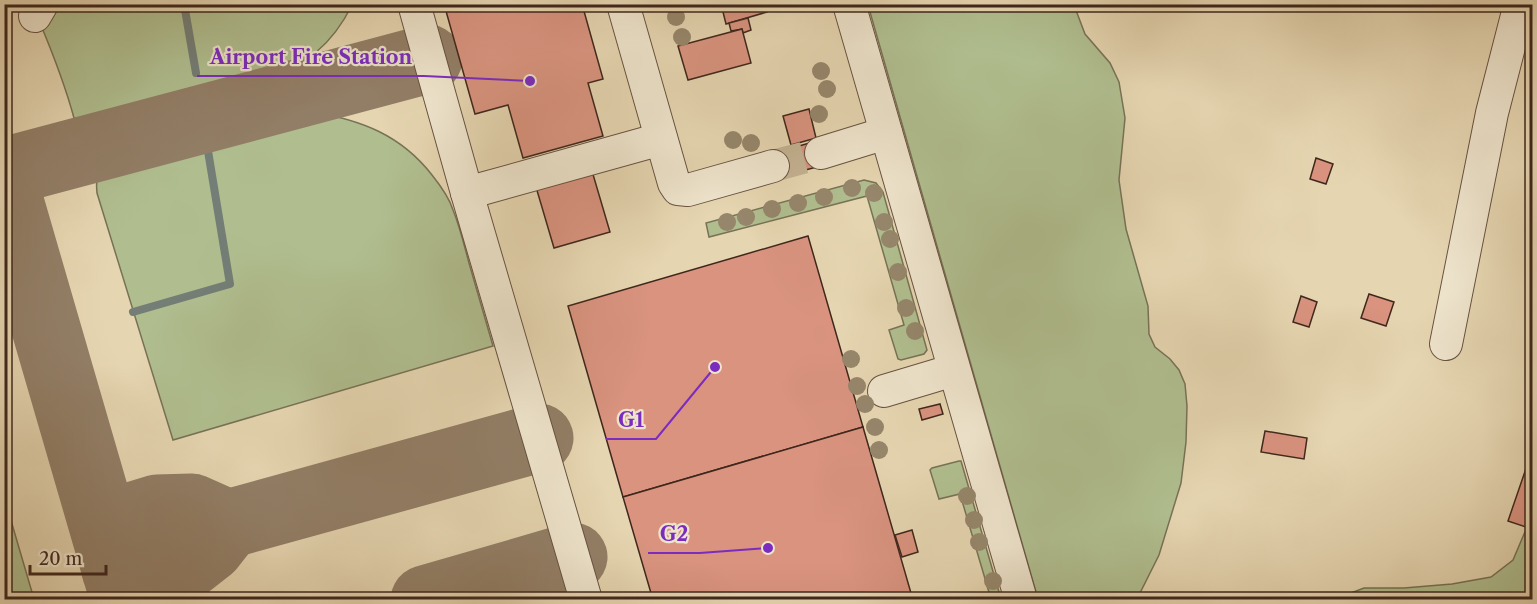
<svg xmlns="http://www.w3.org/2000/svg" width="1537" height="604" viewBox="0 0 1537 604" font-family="'Libre Caslon Text',serif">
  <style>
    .green { fill: #b0be8f; stroke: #787256; stroke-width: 1.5 }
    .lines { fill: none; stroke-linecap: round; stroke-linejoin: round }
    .stream { stroke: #747e76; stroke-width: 8 }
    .taxiway { stroke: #927e66; stroke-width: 69 }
    .building { fill: #d9937f; stroke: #3f271c; stroke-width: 1.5 }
    .minor-tunnel { stroke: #c4b292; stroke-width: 32; stroke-dasharray: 32 16; stroke-linecap: butt }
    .minor-casing { stroke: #685241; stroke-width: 34 }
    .minor { stroke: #eee4cc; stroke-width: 32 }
    .tree { fill: #96866b }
    .leader { fill: none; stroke: #7b2cbf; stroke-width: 2 }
    .callout-dot { fill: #7b2cbf; stroke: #eee4cc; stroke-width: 2 }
    .callout-label { font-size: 20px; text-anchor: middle; font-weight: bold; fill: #7b2cbf; stroke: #eee4cc; stroke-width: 4.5; stroke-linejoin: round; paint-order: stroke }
  </style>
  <rect width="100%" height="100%" fill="#e5d5b0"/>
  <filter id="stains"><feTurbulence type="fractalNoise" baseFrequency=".00333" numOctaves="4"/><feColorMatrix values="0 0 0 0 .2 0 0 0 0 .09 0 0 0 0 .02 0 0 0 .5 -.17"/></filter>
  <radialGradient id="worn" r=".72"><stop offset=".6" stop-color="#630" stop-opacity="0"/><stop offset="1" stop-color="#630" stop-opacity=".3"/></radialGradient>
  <g class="green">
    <path d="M53,5H352C332,45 307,64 265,80L100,123L88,122L74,118C65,85 53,54 40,23Z"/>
    <polygon points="868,5 1074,5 1085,34 1110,63 1119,82 1125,118 1119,180 1126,229 1148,306 1149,334 1155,347 1170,359 1179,370 1185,384 1187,406 1186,442 1181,483 1159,555 1137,599 1038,599"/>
    <path d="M313,112C361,120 401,135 432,175C440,185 449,197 453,210C460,227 464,245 469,263C477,291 485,319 493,346L173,440L97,193C95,174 99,168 117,160L289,114Z"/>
    <polygon points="864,180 876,183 883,192 927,350 924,354 901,360 898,359 889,330 904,325 867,196 709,237 706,223"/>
    <polygon points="959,461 961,461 1001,599 991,599 960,494 939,499 930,470 932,468"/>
    <polygon points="5,500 34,599 5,599"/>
    <polygon points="1527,527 1532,529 1532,599 1335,599 1364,588 1404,588 1452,584 1491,577 1513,560"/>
  </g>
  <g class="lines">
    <g class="stream">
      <polyline points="184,4 196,73"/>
      <polyline points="133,312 230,284 208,151"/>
    </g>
    <g class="taxiway">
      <polyline points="4,172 428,59"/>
      <polyline points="4,184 125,600"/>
      <polyline points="228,524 539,438"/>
      <polyline points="106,533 134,516 157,509 192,508 228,524 210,547 187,565 155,571 116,570"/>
      <polyline points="425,600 573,557"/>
    </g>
  </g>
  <g class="building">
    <polygon points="444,4 582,4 603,79 588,83 603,136 523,158 508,105 475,114"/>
    <polygon points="721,4 764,4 767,12 726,24"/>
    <polygon points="748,18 751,30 743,33 742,29 731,31 729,23"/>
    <polygon points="742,29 751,63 688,80 678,46"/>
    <polygon points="809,109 816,138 791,145 783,116"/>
    <polygon points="817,141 824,165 776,178 770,154"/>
    <polygon points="1316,158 1333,164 1326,184 1310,179"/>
    <polygon points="592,171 610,232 554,248 536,187"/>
    <polygon points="808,236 863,427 623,497 568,306"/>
    <polygon points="1369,294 1394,302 1386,326 1361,318"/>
    <polygon points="1301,296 1317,302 1309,327 1293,322"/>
    <polygon points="940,404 943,414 922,420 919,409"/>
    <polygon points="863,427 913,600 653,600 623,497"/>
    <polygon points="1265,431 1307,438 1304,459 1261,452"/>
    <polygon points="1532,451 1532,529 1508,521"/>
    <polygon points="912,530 918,552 902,557 895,535"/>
  </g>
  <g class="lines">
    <polyline class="minor-tunnel" points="773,166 821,153"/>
    <g class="minor-casing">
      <g id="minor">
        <polyline points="414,4 467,193 586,600"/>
        <polyline points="623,4 674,183 678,189 688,190 773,166"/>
        <polyline points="849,4 1021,600"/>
        <polyline points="35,16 42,4"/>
        <polyline points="821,153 886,133"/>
        <polyline points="467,193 661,139"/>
        <polyline points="1446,344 1492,113 1520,4"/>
        <polyline points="884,391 954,370"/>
      </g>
    </g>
    <use href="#minor" class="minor"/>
  </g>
  <g class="tree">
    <circle cx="676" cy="17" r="9"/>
    <circle cx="682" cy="37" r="9"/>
    <circle cx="821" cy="71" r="9"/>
    <circle cx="827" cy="89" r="9"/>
    <circle cx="819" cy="114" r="9"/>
    <circle cx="733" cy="140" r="9"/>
    <circle cx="751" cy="143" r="9"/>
    <circle cx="852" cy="188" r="9"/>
    <circle cx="874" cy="193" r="9"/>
    <circle cx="824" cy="197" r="9"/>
    <circle cx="798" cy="203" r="9"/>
    <circle cx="772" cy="209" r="9"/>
    <circle cx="746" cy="217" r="9"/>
    <circle cx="727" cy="222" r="9"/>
    <circle cx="884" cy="222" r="9"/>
    <circle cx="890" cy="239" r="9"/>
    <circle cx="898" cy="272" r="9"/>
    <circle cx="906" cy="308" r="9"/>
    <circle cx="915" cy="331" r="9"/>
    <circle cx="851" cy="359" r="9"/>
    <circle cx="857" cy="386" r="9"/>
    <circle cx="865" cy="404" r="9"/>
    <circle cx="875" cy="427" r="9"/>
    <circle cx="879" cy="450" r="9"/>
    <circle cx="967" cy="496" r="9"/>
    <circle cx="974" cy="520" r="9"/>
    <circle cx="979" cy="542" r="9"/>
    <circle cx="993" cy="581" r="9"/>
  </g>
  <path class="leader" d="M530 81L424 76H197M715 367L656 439H606M768 548L700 553H648"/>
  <g class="callout-dot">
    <circle cx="530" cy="81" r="6"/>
    <circle cx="715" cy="367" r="6"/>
    <circle cx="768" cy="548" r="6"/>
  </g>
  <g class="callout-label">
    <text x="311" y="64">Airport Fire Station</text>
    <text x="631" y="427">G1</text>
    <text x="674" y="541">G2</text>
  </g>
  <rect width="1537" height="604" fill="none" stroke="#e5d5b0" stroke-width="24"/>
  <rect x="6" y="6" width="1525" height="592" fill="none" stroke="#3f271c" stroke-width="3"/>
  <rect x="12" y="12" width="1513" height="580" fill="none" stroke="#3f271c" stroke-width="1.5"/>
  <path d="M30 565v9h76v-9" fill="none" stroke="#3f271c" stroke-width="3"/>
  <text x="39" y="565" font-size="18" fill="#3f271c" stroke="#eee4cc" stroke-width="4.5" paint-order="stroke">20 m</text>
  <rect width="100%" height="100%" filter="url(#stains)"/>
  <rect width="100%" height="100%" fill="url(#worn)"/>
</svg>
